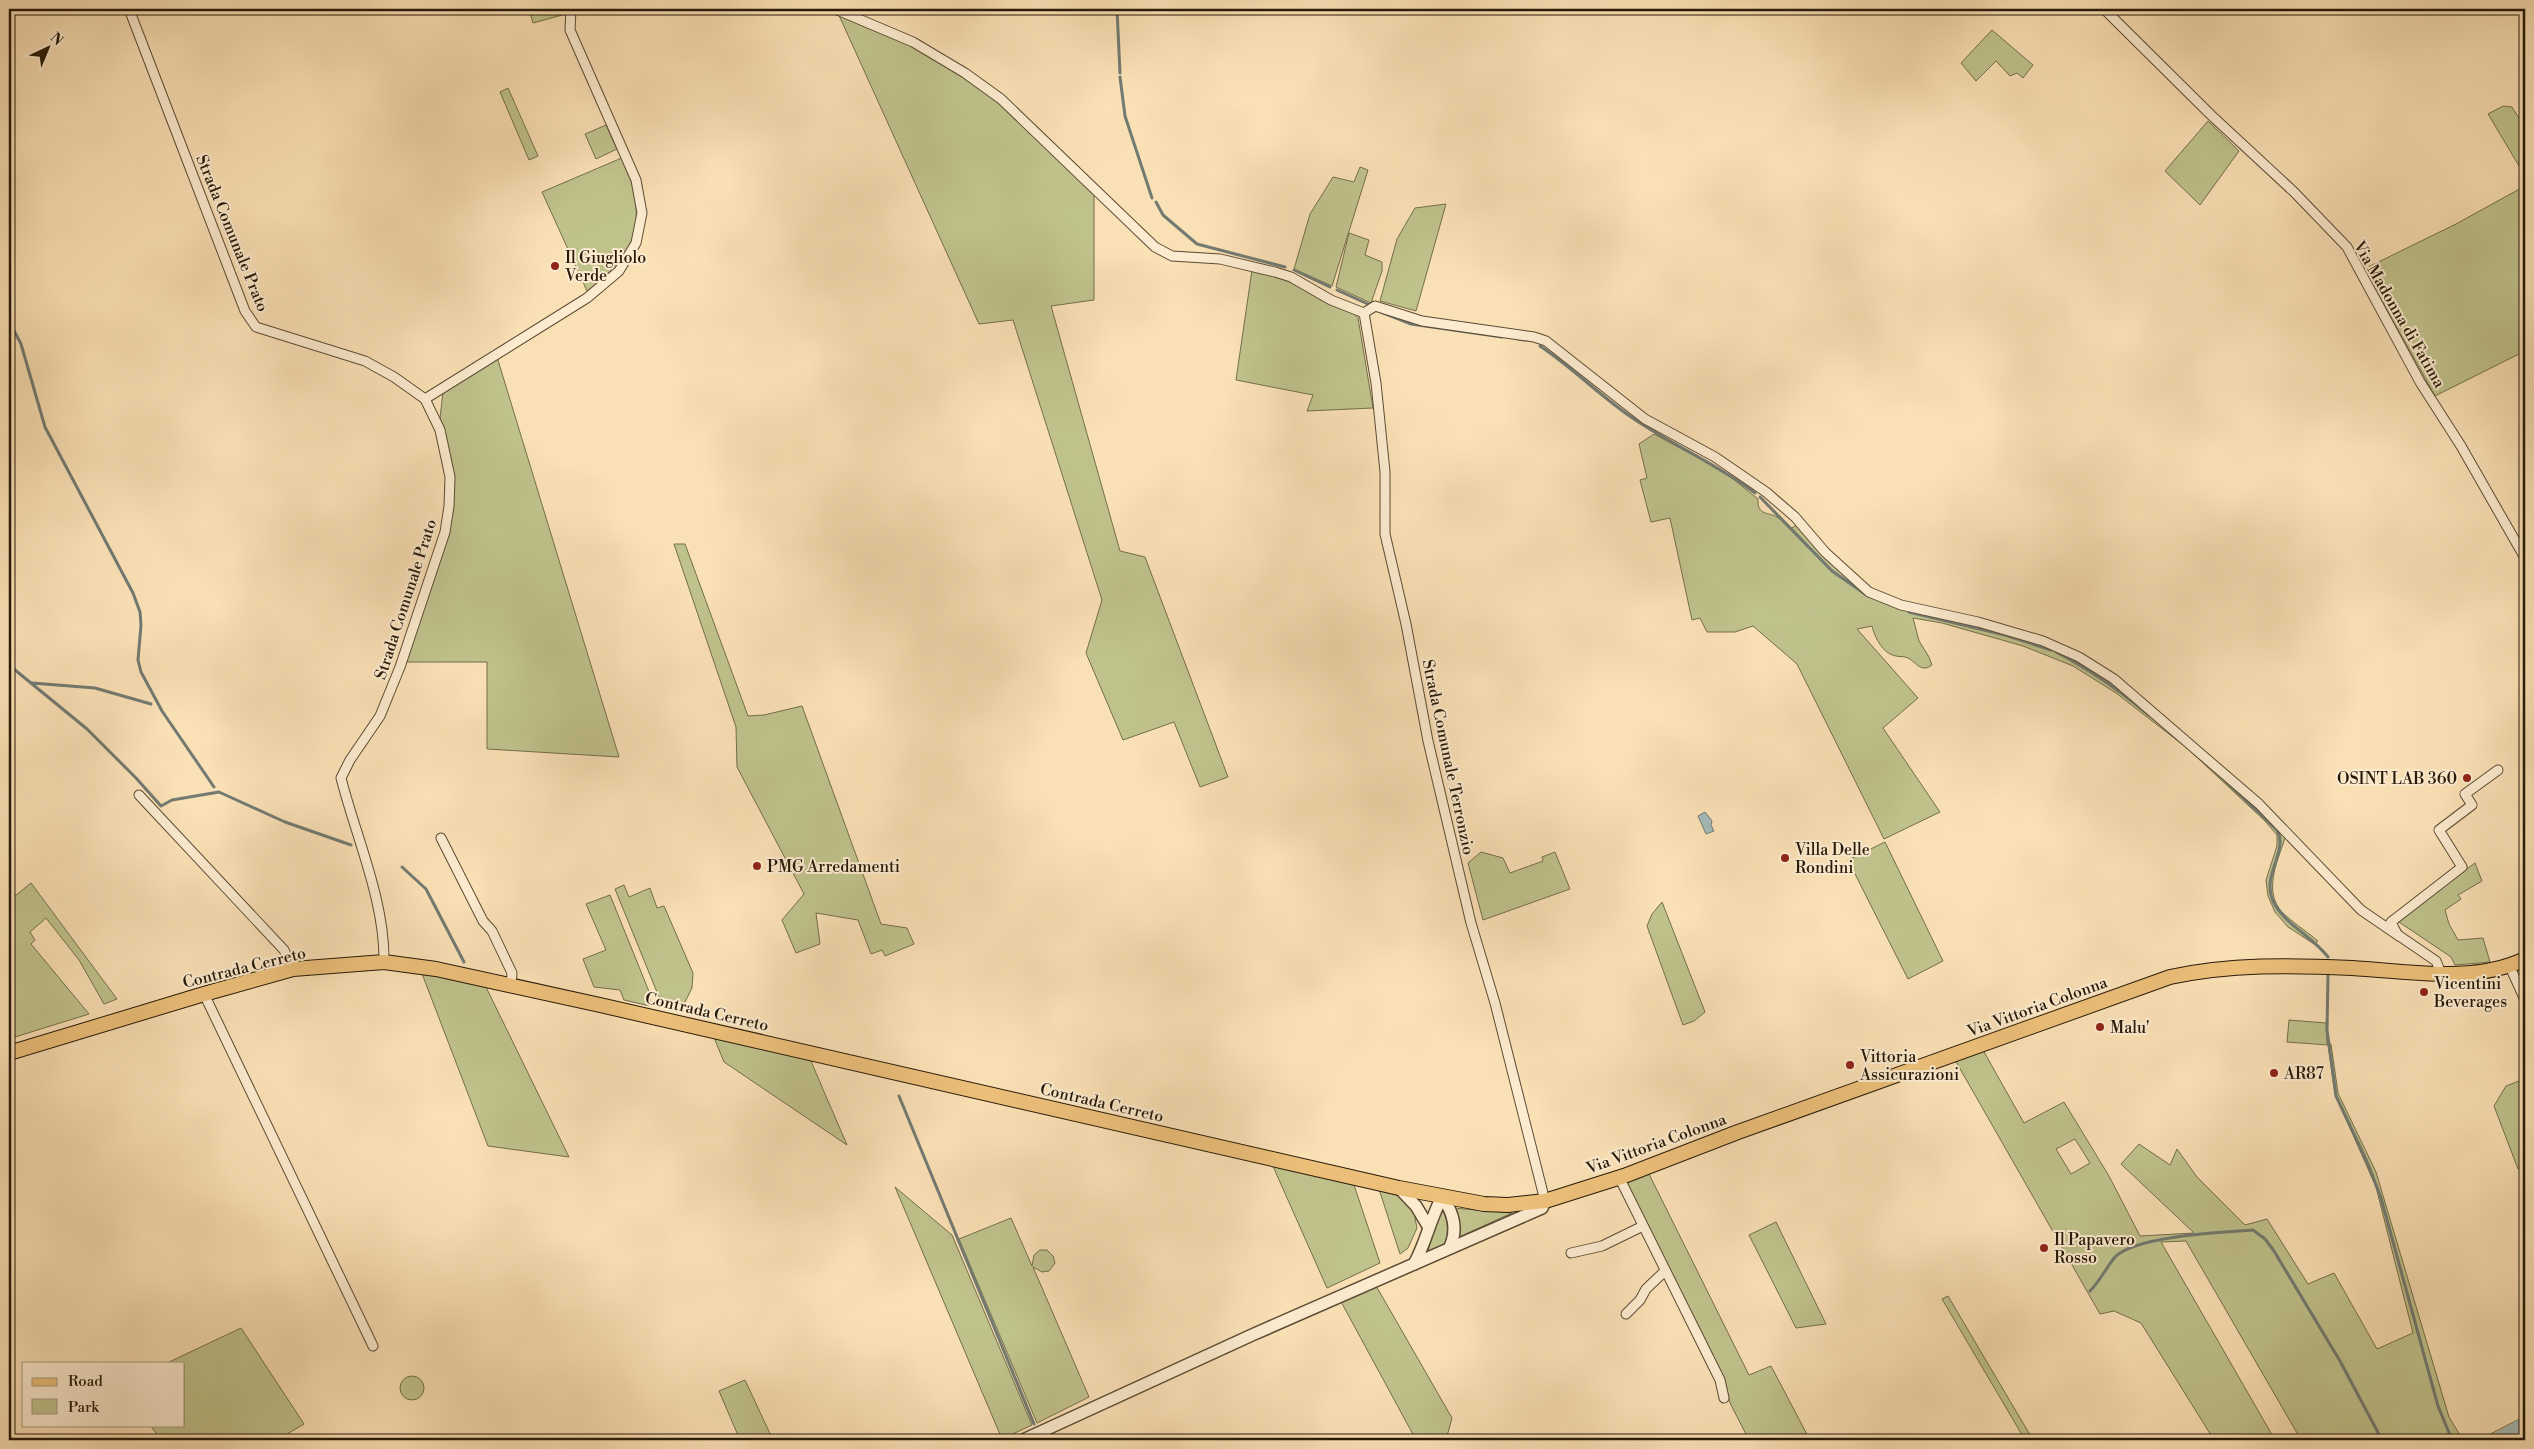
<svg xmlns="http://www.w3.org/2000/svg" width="2534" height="1449" viewBox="0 0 2534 1449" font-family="'Libre Bodoni',serif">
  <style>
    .green { fill: #c0c28c; stroke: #736e4a; fill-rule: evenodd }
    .water { fill: #a4bab9; stroke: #727a72 }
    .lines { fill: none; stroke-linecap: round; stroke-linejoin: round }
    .stream { stroke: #727a72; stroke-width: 3 }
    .river { stroke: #a4bab9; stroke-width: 20 }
    .minor-casing { stroke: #5b4b33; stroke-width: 11 }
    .tertiary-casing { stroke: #5b4b33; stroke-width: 14 }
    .primary-casing { stroke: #261908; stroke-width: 16 }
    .minor { stroke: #fcebcf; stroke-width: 9 }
    .tertiary { stroke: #fcebcf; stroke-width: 11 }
    .primary { stroke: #edc07a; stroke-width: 14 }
    .poi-dot { fill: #8f2418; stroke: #fcebcf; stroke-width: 2 }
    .labels { text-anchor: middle; stroke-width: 4; stroke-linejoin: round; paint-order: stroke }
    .street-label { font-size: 16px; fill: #261908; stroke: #fcebcf }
    .poi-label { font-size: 16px; fill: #261908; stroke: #fcebcf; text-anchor: start }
  </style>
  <rect width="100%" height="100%" fill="#fae0b5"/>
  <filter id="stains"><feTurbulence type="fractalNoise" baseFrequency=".004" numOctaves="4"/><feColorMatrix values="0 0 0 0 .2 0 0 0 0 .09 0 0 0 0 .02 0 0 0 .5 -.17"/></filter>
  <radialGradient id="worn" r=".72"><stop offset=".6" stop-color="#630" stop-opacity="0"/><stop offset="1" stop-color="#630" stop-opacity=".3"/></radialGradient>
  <g class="green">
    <polygon points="529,9 567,9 566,14 533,23"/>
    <path d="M837,11C879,31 925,48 963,75C1011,109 1051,152 1094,192V300L1051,306L1120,551L1145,557L1228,777L1200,787L1174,722L1123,740L1086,653L1102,600L1013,320L979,324Z"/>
    <polygon points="1992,30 2033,65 2023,78 2017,73 2010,76 1996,61 1976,81 1961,63"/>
    <polygon points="508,88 538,156 529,160 500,92"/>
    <polygon points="2503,106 2512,107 2525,128 2525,176 2488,114"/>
    <polygon points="2208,121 2239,151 2200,205 2165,171"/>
    <polygon points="606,125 617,149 596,159 585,134"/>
    <path d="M624,157C646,221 641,250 587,291L542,192Z"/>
    <polygon points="1360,167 1368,170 1332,286 1294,269 1310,214 1333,177 1354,182"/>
    <polygon points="2525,186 2525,351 2435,396 2364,269 2456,224"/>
    <polygon points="1446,204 1416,311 1380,301 1397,239 1415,208"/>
    <polygon points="1349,233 1369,240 1365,255 1382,262 1382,271 1371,303 1336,287"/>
    <polygon points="1252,270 1283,279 1354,313 1358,318 1373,408 1307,411 1313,395 1236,380"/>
    <polygon points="497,357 619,757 487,749 487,662 403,662 448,528 450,456 440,418 443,392"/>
    <path d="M1654,434L1723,471L1758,499C1757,516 1769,512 1777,517C1782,520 1786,526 1790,529L1797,525L1868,592L2053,648L2103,674L2202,756L2286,835C2279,858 2262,890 2282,912C2292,922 2306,931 2318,941L2314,944L2288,927L2275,912L2268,896L2266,880L2277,846V835L2265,821L2187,748L2116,693L2073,666L2023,646L1942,623L1913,618L1919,641L1929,657L1932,665C1921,673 1917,663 1908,658C1904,656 1900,657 1896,656C1883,654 1875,638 1872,626L1857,629L1918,698L1883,728L1940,812L1884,839L1797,664L1753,626L1735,632H1707L1700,618L1692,620L1670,518L1651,522L1640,480L1647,478L1639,444Z"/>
    <polygon points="674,544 685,544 748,716 764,715 802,706 881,924 907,928 914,944 885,956 882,950 871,954 858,920 816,913 820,944 796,953 782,920 804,894 737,767 736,727"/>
    <polygon points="1885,842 1943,961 1908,979 1848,860"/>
    <polygon points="1481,852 1503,858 1510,873 1543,861 1542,857 1555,852 1570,889 1483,920 1468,863"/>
    <polygon points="2475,863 2482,881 2458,895 2461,899 2445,910 2449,924 2458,940 2483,938 2490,962 2455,965 2451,957 2396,920"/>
    <polygon points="31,883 117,999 104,1004 79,960 46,918 30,932 35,940 31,944 89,1014 15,1037 9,1027 9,901"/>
    <polygon points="624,885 629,897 650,888 657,908 664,906 693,973 692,988 683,1006 662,1001 662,997 659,997 615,889"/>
    <polygon points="610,895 650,994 650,1006 624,1000 620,990 594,987 583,959 606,950 586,904"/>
    <polygon points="1662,902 1705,1012 1694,1021 1683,1025 1647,926 1652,914"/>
    <polygon points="421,971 484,983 569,1157 488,1146"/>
    <path d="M2289,1020L2326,1023L2327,1044H2331L2338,1093L2376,1172L2449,1417L2463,1440H2301L2186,1241L2161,1242L2275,1440H2214L2141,1323L2114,1311L2100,1314L1955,1060L1983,1050L2024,1123L2064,1102L2109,1176L2140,1236L2194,1233L2121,1164L2139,1144L2170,1165L2177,1149L2197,1177L2245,1225L2267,1219L2308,1284L2334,1273L2377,1349L2413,1333L2376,1187L2335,1094L2328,1045L2287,1042ZM2075,1139L2090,1163L2071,1174L2056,1149Z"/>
    <polygon points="713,1035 810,1059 847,1145 724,1062"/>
    <polygon points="2519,1081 2525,1097 2525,1166 2518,1169 2494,1106 2506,1086"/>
    <polygon points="1272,1164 1353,1182 1380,1263 1327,1288"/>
    <polygon points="1648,1172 1749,1375 1771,1366 1810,1440 1749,1440 1730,1403 1726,1388 1625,1180"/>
    <polygon points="1378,1186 1398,1192 1413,1208 1417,1228 1408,1248 1400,1254"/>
    <polygon points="895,1187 952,1235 1032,1425 1002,1439"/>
    <polygon points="1453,1208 1512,1213 1459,1237"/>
    <polygon points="1445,1210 1450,1227 1445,1245 1427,1254 1438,1216"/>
    <polygon points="1011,1218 1032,1266 1034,1255 1040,1250 1047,1250 1053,1256 1055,1263 1049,1271 1042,1272 1033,1267 1089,1397 1037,1423 959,1239"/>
    <polygon points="1776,1222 1826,1324 1796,1328 1749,1235"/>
    <polygon points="1375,1284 1452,1418 1446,1440 1416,1440 1339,1298"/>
    <polygon points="1948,1296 2033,1440 2025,1440 1942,1299"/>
    <polygon points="241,1328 304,1424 277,1440 161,1440 150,1425 184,1425 184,1363 167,1363"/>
    <circle cx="412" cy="1388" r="12"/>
    <polygon points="745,1380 773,1440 740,1440 719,1391"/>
    <polygon points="2525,1416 2525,1440 2479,1440"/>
  </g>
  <polygon class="water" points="1705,812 1712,821 1711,825 1714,831 1706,834 1698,816"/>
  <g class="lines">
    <g class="stream">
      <polyline points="1117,9 1120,73"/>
      <polyline points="1120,77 1125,116 1152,198"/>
      <polyline points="1156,202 1163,215 1197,244 1285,267"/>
      <polyline points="1294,270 1330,287"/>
      <polyline points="1337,290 1370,305"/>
      <polyline points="1381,312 1411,324 1502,337"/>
      <polyline points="9,321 21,344 45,427 133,593 140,612 141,625 138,660 141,672 162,711 214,787"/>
      <polyline points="1518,339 1525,340"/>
      <path d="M1540,346C1573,368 1601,397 1634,419C1674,446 1717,464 1755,493"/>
      <polyline points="1760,497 1832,571 1868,596"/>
      <polyline points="1909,612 2005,635 2051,650"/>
      <path d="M2056,652C2091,670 2119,690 2149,715"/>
      <polyline points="9,665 87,729 136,778 161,806 172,800 219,792 285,822 351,845"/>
      <polyline points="32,683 95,688 151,704"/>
      <path d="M2220,776L2277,830C2289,851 2261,875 2273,901C2284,924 2312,936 2328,957"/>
      <polyline points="402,867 426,889 464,962"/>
      <polyline points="2328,975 2327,1030 2336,1096 2368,1164 2381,1198 2438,1406 2452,1440"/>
      <polyline points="899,1096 1034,1424"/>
      <path d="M2090,1291C2100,1281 2106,1268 2115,1257C2135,1236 2222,1232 2253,1230L2265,1239L2274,1251L2340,1361L2382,1440"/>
    </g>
    <polyline class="river" points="2504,1440 2525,1427"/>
    <g class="minor-casing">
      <g id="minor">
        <path d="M129,9L245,311L256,327L365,361L394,377L425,399L440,430L450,477L449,506L445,532L400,667L380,716L350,760L341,778C356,837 385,901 384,962"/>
        <polyline points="835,9 913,42 965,73 1001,99 1155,247 1172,256 1220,259 1275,272 1291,277 1331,300 1364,313 1375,306 1422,321 1534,337 1546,341 1645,419 1715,457 1766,492 1795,517 1825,552 1869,592 1901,605 1978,622 2043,641 2079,657 2114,679 2259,804 2361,910 2399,936"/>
        <polyline points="2104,9 2211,115 2294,192 2347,247 2420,382 2461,446 2525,558"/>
        <polyline points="1364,313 1376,383 1385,472 1385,534 1406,624 1428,741 1471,923 1495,1003 1545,1201"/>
        <polyline points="425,399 587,298 619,271 636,243 642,213 636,180 570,30 571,9"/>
        <polyline points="139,795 284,950 293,969"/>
        <polyline points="441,838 483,921 492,931 512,973 511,985"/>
        <polyline points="2397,934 2391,922 2462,867 2439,830 2472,805 2465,794 2498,770"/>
        <polyline points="2398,935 2436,961 2441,973"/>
        <polyline points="2510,967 2525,1000"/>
        <polyline points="204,994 373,1346"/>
        <polyline points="1619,1177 1720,1380 1724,1398"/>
        <polyline points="1571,1253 1602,1246 1643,1226"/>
        <polyline points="1626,1314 1640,1300 1646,1289 1665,1271"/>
      </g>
    </g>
    <g class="tertiary-casing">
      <g id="tertiary">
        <polyline points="1399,1188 1416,1206 1428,1226"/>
        <path d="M1414,1264C1426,1243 1430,1219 1442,1197C1454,1213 1458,1229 1450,1247"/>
        <polyline points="1023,1440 1252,1335 1542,1208 1545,1201"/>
      </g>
    </g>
    <g class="primary-casing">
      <path id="primary" d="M9,1053L204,994L293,969L384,962L436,969L600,1005L1399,1188L1484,1204L1508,1205L1545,1201L1624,1176L1738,1132L2170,977C2230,964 2291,965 2352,968C2408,971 2473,984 2525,959"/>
    </g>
    <use href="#minor" class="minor"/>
    <use href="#tertiary" class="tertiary"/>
    <use href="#primary" class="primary"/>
  </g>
  <g class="poi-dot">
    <circle cx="555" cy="266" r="5"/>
    <circle cx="2467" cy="778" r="5"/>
    <circle cx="1785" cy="858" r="5"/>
    <circle cx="757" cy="866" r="5"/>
    <circle cx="2424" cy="992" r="5"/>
    <circle cx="2100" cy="1027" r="5"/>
    <circle cx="1850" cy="1065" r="5"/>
    <circle cx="2274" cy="1073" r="5"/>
    <circle cx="2044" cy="1248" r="5"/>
  </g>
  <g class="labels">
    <g class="street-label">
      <text transform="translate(233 233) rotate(68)" y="6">Strada Comunale Prato</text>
      <text transform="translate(2400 314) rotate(60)" y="6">Via Madonna di Fatima</text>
      <text transform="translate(405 599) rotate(-72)" y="6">Strada Comunale Prato</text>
      <text transform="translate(1449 757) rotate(78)" y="6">Strada Comunale Terronzio</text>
      <text transform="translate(244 967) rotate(-14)" y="6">Contrada Cerreto</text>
      <text transform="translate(2037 1006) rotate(-20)" y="6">Via Vittoria Colonna</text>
      <text transform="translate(707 1011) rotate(13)" y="6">Contrada Cerreto</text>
      <text transform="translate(1102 1102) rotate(13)" y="6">Contrada Cerreto</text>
      <text transform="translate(1656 1143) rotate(-20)" y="6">Via Vittoria Colonna</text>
    </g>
    <g class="poi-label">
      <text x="565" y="263">Il Giugliolo<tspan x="565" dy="18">Verde</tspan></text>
      <text x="2457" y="784" text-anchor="end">OSINT LAB 360</text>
      <text x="1795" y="855">Villa Delle<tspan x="1795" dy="18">Rondini</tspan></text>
      <text x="767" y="872">PMG Arredamenti</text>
      <text x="2434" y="989">Vicentini<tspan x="2434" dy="18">Beverages</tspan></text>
      <text x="2110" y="1033">Malu'</text>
      <text x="1860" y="1062">Vittoria<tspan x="1860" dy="18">Assicurazioni</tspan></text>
      <text x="2284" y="1079">AR87</text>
      <text x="2054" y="1245">Il Papavero<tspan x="2054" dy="18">Rosso</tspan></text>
    </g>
  </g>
  <rect width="2534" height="1449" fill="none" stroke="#fae0b5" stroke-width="30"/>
  <rect x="10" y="10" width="2514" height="1429" fill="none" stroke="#261908" stroke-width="2.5"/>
  <rect x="15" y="15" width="2504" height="1419" fill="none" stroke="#261908"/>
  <rect x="22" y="1362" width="162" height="65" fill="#fcebcf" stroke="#a6977f"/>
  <rect x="32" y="1378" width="25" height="8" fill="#edc07a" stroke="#a6977f"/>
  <text x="68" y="1386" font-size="15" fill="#261908">Road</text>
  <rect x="32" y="1399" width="25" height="15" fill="#c0c28c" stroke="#a6977f"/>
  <text x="68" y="1412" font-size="15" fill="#261908">Park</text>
  <g transform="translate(48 48) rotate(44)" stroke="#fcebcf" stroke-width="4" paint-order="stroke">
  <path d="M0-4L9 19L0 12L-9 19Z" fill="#261908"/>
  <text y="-8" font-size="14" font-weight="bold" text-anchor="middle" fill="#261908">N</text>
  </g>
  <rect width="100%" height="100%" filter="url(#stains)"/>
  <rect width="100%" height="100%" fill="url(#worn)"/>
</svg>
